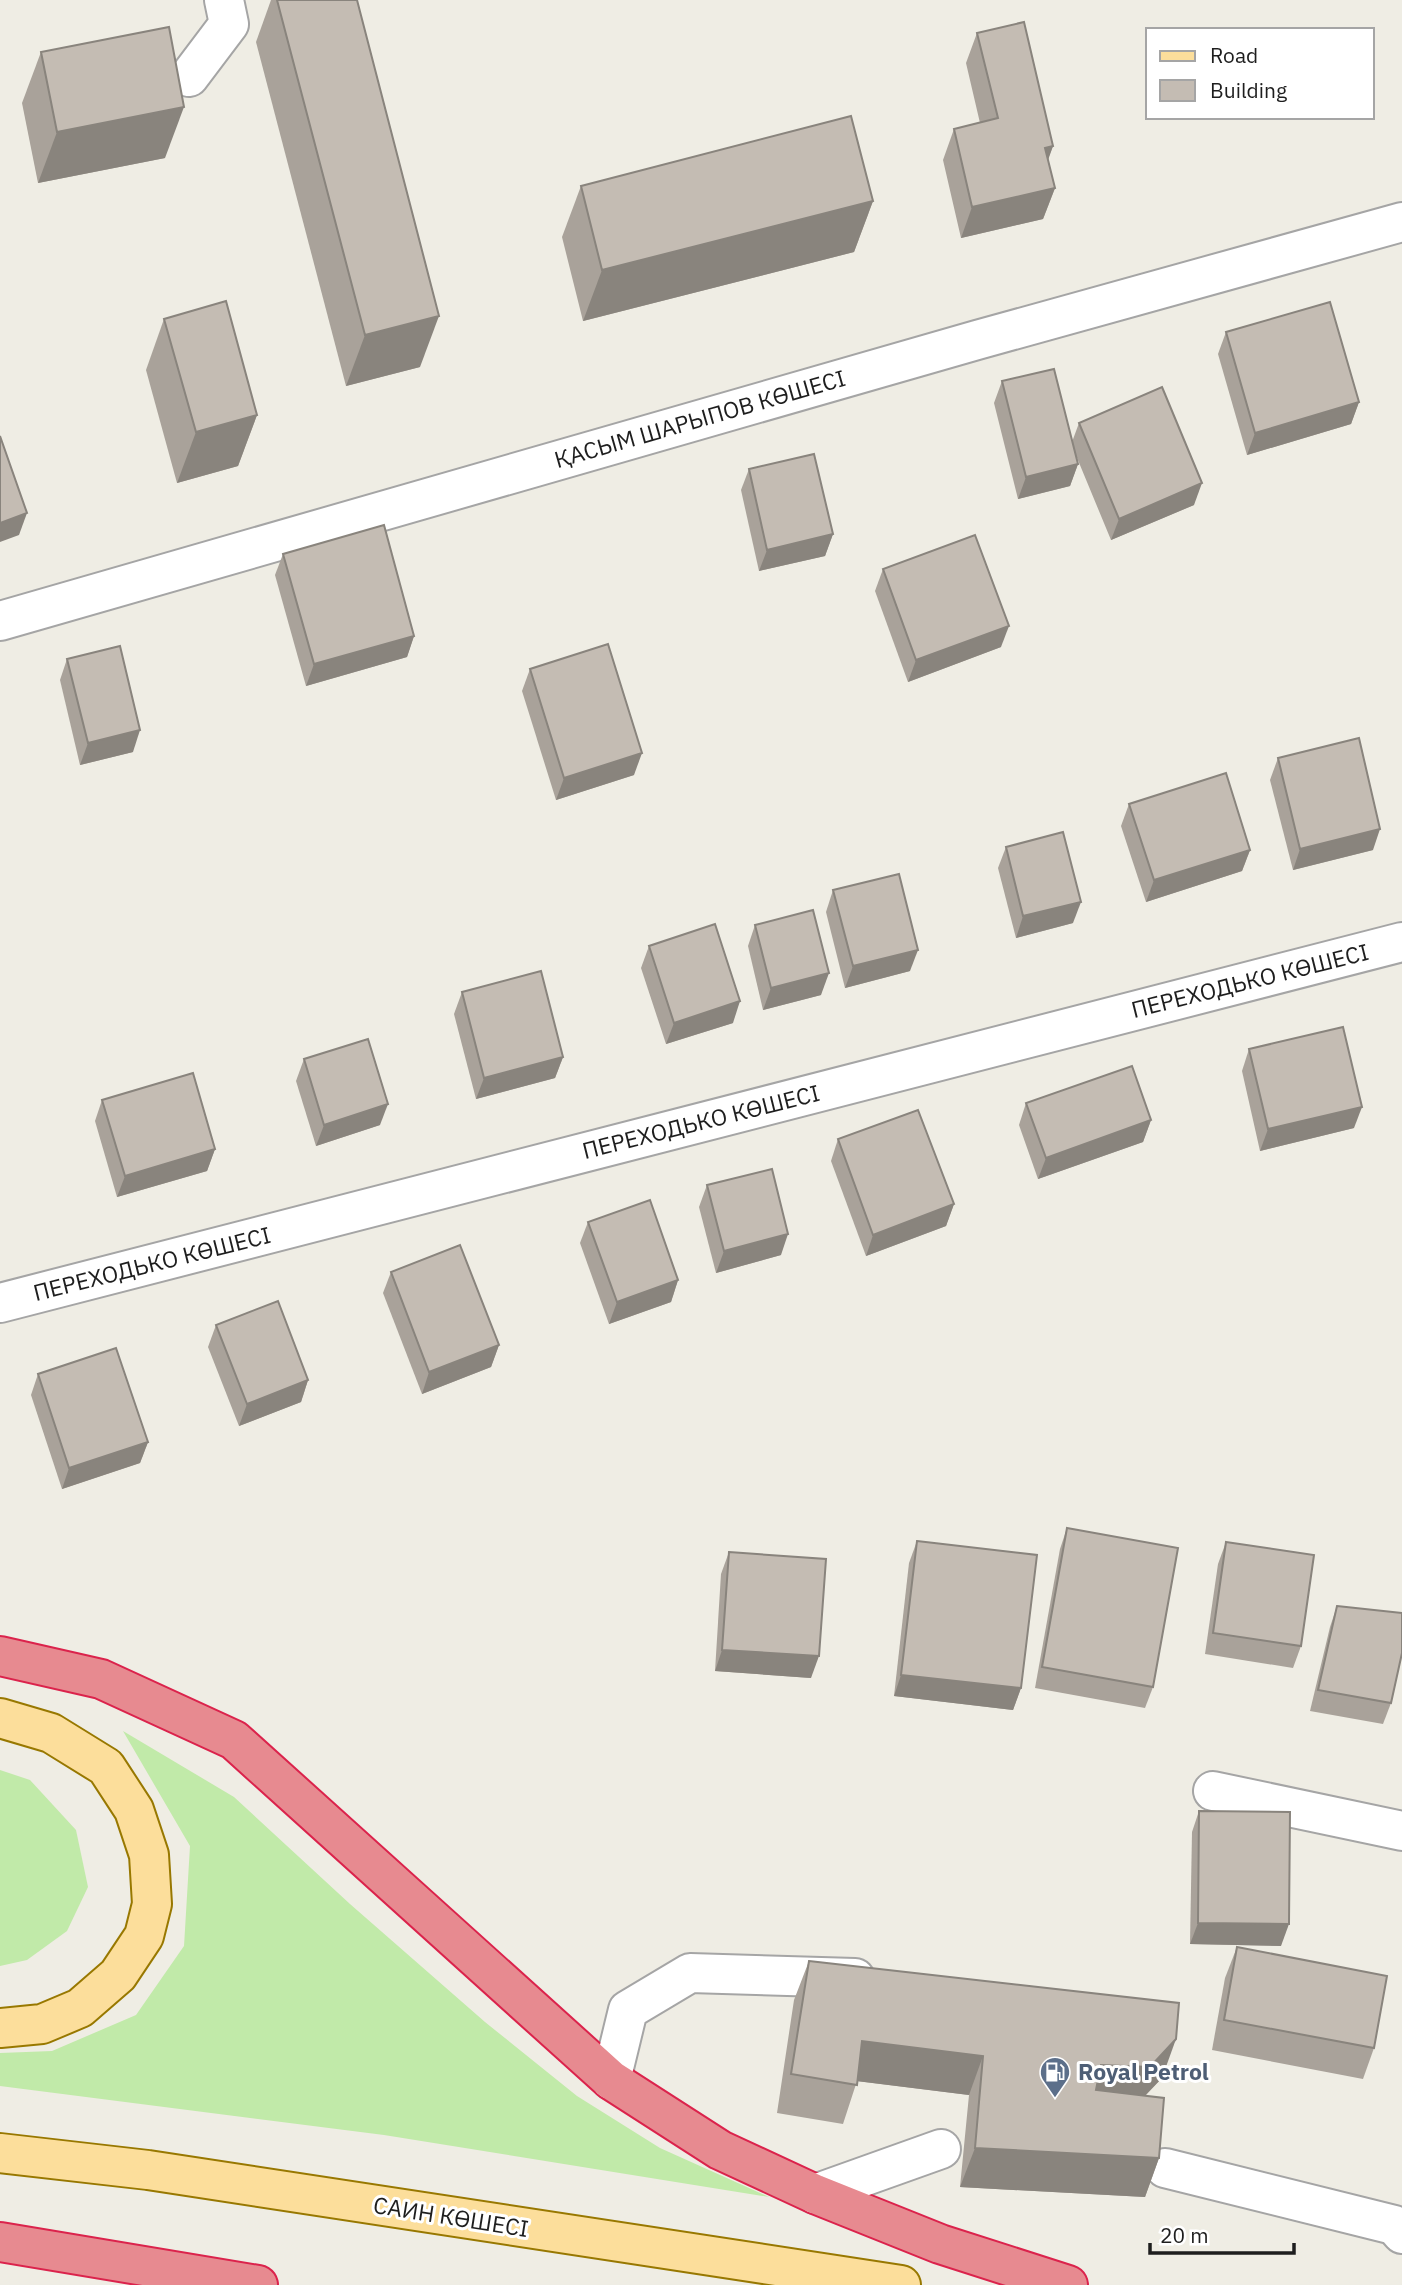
<svg xmlns="http://www.w3.org/2000/svg" width="1402" height="2285" viewBox="0 0 1402 2285" font-family="'IBM Plex Sans',sans-serif">
  <style>
    .grass { fill: #c1eaa9 }
    .lines { fill: none; stroke-linecap: round; stroke-linejoin: round }
    .minor-casing { stroke: #a5a5a5; stroke-width: 42 }
    .major-casing { stroke: #987800; stroke-width: 42 }
    .highway-casing { stroke: #db234c; stroke-width: 42 }
    .minor { stroke: #fff; stroke-width: 38 }
    .major { stroke: #fcde9b; stroke-width: 38 }
    .highway { stroke: #e78a90; stroke-width: 38 }
    .wall { fill: #a9a29a }
    .shaded-wall { fill: #89847d }
    .building { fill: #c4bcb3; stroke: #89847d; stroke-width: 2 }
    .labels { text-anchor: middle; stroke-width: 6; stroke-linejoin: round; paint-order: stroke }
    .street-label { font-size: 23px; fill: #1e1e1e; stroke: #fff }
    .service-label { font-size: 23px; font-weight: bold; fill: #4e5e75; stroke: #fff; text-anchor: start }
  </style>
  <rect width="100%" height="100%" fill="#efede4"/>
  <g class="grass">
    <polygon points="123,1731 234,1797 350,1904 485,2022 577,2096 660,2148 769,2197 384,2135 0,2086 0,2053 52,2051 136,2015 184,1946 190,1846"/>
    <polygon points="0,1770 30,1780 76,1830 88,1887 67,1931 27,1960 0,1966"/>
  </g>
  <g class="lines">
    <g class="minor-casing">
      <g id="minor">
        <polyline points="189,77 229,24 224,0"/>
        <polyline points="0,621 977,340 1402,222"/>
        <polyline points="0,1303 1402,942"/>
        <polyline points="1213,1791 1402,1831"/>
        <polyline points="611,2080 628,2010 690,1973 855,1978"/>
        <polyline points="1165,2168 1394,2225 1402,2234"/>
        <polyline points="815,2194 941,2149"/>
      </g>
    </g>
    <g class="major-casing">
      <g id="major">
        <polyline points="0,1718 51,1733 106,1767 134,1810 149,1855 152,1904 144,1936 118,1975 80,2008 42,2024 0,2028"/>
        <polyline points="0,2153 148,2170 901,2285"/>
      </g>
    </g>
    <g class="highway-casing">
      <g id="highway">
        <polyline points="0,1656 101,1679 234,1740 611,2080 720,2150 815,2194 940,2244 1068,2285"/>
        <polyline points="0,2242 258,2285"/>
      </g>
    </g>
    <use href="#minor" class="minor"/>
    <use href="#major" class="major"/>
    <use href="#highway" class="highway"/>
  </g>
  <g class="wall">
    <polygon points="271,0 357,0 420,367 346,386 256,42"/>
    <polygon points="977,33 1053,146 1048,159 1055,188 1043,219 961,238 943,160 954,129 980,123 966,63"/>
    <polygon points="41,52 165,158 38,183 22,103"/>
    <polygon points="581,186 873,201 854,252 583,321 562,237"/>
    <polygon points="164,319 257,415 238,466 177,483 146,370"/>
    <polygon points="1226,332 1359,402 1351,424 1247,455 1218,354"/>
    <polygon points="1002,381 1072,442 1079,423 1194,505 1111,540 1075,453 1078,464 1070,486 1018,499 994,403"/>
    <polygon points="749,469 833,534 825,556 759,571 741,490"/>
    <polygon points="283,554 414,636 407,657 306,686 275,575"/>
    <polygon points="883,569 1001,647 908,682 875,591"/>
    <polygon points="67,659 133,752 80,765 60,680"/>
    <polygon points="530,669 634,775 556,800 522,691"/>
    <polygon points="1278,758 1373,850 1293,870 1270,780"/>
    <polygon points="1129,804 1250,850 1242,871 1146,902 1121,826"/>
    <polygon points="1006,847 1073,923 1016,938 998,868"/>
    <polygon points="833,890 910,971 845,988 826,912"/>
    <polygon points="755,925 821,995 763,1010 748,946"/>
    <polygon points="649,946 733,1023 666,1044 641,968"/>
    <polygon points="462,992 563,1057 555,1078 476,1099 454,1014"/>
    <polygon points="1249,1049 1354,1128 1260,1151 1242,1071"/>
    <polygon points="304,1059 380,1125 316,1146 296,1081"/>
    <polygon points="102,1100 215,1149 207,1171 117,1197 95,1121"/>
    <polygon points="1026,1103 1151,1120 1143,1142 1038,1179 1019,1125"/>
    <polygon points="838,1139 954,1204 946,1226 866,1256 831,1161"/>
    <polygon points="707,1185 781,1255 716,1273 699,1207"/>
    <polygon points="588,1222 678,1280 671,1302 609,1324 580,1243"/>
    <polygon points="391,1272 499,1345 491,1367 422,1394 383,1293"/>
    <polygon points="216,1325 308,1380 301,1402 239,1426 208,1347"/>
    <polygon points="38,1374 148,1442 140,1463 62,1489 31,1395"/>
    <polygon points="1067,1528 1153,1687 1145,1708 1035,1688 1060,1549"/>
    <polygon points="917,1541 1021,1688 1013,1710 894,1696 909,1563"/>
    <polygon points="1226,1542 1301,1646 1293,1668 1205,1654 1218,1564"/>
    <polygon points="729,1552 811,1678 715,1671 721,1574"/>
    <polygon points="1337,1606 1391,1703 1383,1724 1310,1711 1330,1627"/>
    <polygon points="1199,1811 1281,1946 1190,1944 1192,1832"/>
    <polygon points="1237,1947 1374,2048 1363,2079 1212,2050 1225,1978"/>
    <polygon points="809,1961 1162,2078 1145,2096 1159,2158 1145,2197 960,2187 969,2095 857,2081 843,2124 777,2113 794,2000"/>
  </g>
  <g class="shaded-wall">
    <polygon points="184,107 165,158 38,183 57,132"/>
    <polygon points="1053,146 1042,177 1045,148"/>
    <polygon points="1055,188 1043,219 961,238 972,207"/>
    <polygon points="873,201 854,252 583,321 602,270"/>
    <polygon points="439,316 420,367 346,386 365,335"/>
    <polygon points="1359,402 1351,424 1247,455 1255,433"/>
    <polygon points="257,415 238,466 177,483 196,432"/>
    <polygon points="1078,464 1070,486 1018,499 1026,477"/>
    <polygon points="1202,483 1194,505 1111,540 1119,519"/>
    <polygon points="27,513 19,535 0,542 0,523"/>
    <polygon points="833,534 825,556 759,571 767,550"/>
    <polygon points="1009,626 1001,647 908,682 916,660"/>
    <polygon points="414,636 407,657 306,686 314,664"/>
    <polygon points="140,730 133,752 80,765 88,743"/>
    <polygon points="642,753 634,775 556,800 564,778"/>
    <polygon points="1380,829 1373,850 1293,870 1300,849"/>
    <polygon points="1250,850 1242,871 1146,902 1154,880"/>
    <polygon points="1081,902 1073,923 1016,938 1023,916"/>
    <polygon points="918,950 910,971 845,988 853,966"/>
    <polygon points="829,973 821,995 763,1010 771,988"/>
    <polygon points="740,1001 733,1023 666,1044 674,1023"/>
    <polygon points="563,1057 555,1078 476,1099 484,1078"/>
    <polygon points="388,1104 380,1125 316,1146 324,1125"/>
    <polygon points="1362,1107 1354,1128 1260,1151 1268,1129"/>
    <polygon points="1151,1120 1143,1142 1038,1179 1046,1158"/>
    <polygon points="215,1149 207,1171 117,1197 125,1176"/>
    <polygon points="954,1204 946,1226 866,1256 873,1235"/>
    <polygon points="788,1234 781,1255 716,1273 724,1251"/>
    <polygon points="678,1280 671,1302 609,1324 617,1302"/>
    <polygon points="499,1345 491,1367 422,1394 429,1372"/>
    <polygon points="308,1380 301,1402 239,1426 247,1404"/>
    <polygon points="148,1442 140,1463 62,1489 69,1468"/>
    <polygon points="722,1650 819,1656 811,1678 715,1671"/>
    <polygon points="901,1675 1021,1688 1013,1710 894,1696"/>
    <polygon points="1198,1923 1289,1924 1281,1946 1190,1944"/>
    <polygon points="1176,2039 1162,2078 1135,2106 1087,2104 1101,2065"/>
    <polygon points="862,2041 983,2056 969,2095 848,2080"/>
    <polygon points="975,2148 1159,2158 1145,2197 960,2187"/>
  </g>
  <g class="building">
    <polygon points="277,0 357,0 439,316 365,335"/>
    <polygon points="1024,22 1053,146 1045,148 1055,188 972,207 954,129 998,118 977,33"/>
    <polygon points="169,27 184,107 57,132 41,52"/>
    <polygon points="851,116 873,201 602,270 581,186"/>
    <polygon points="226,301 257,415 196,432 164,319"/>
    <polygon points="1330,302 1359,402 1255,433 1226,332"/>
    <polygon points="1054,369 1078,464 1026,477 1002,381"/>
    <polygon points="1162,387 1202,483 1119,519 1079,423"/>
    <polygon points="0,436 27,513 0,523"/>
    <polygon points="814,454 833,534 767,550 749,469"/>
    <polygon points="384,525 414,636 314,664 283,554"/>
    <polygon points="975,535 1009,626 916,660 883,569"/>
    <polygon points="608,644 642,753 564,778 530,669"/>
    <polygon points="120,646 140,730 88,743 67,659"/>
    <polygon points="1359,738 1380,829 1300,849 1278,758"/>
    <polygon points="1226,773 1250,850 1154,880 1129,804"/>
    <polygon points="1063,832 1081,902 1023,916 1006,847"/>
    <polygon points="899,874 918,950 853,966 833,890"/>
    <polygon points="813,910 829,973 771,988 755,925"/>
    <polygon points="715,924 740,1001 674,1023 649,946"/>
    <polygon points="541,971 563,1057 484,1078 462,992"/>
    <polygon points="1343,1027 1362,1107 1268,1129 1249,1049"/>
    <polygon points="368,1039 388,1104 324,1125 304,1059"/>
    <polygon points="1132,1066 1151,1120 1046,1158 1026,1103"/>
    <polygon points="193,1073 215,1149 125,1176 102,1100"/>
    <polygon points="918,1110 954,1204 873,1235 838,1139"/>
    <polygon points="772,1169 788,1234 724,1251 707,1185"/>
    <polygon points="650,1200 678,1280 617,1302 588,1222"/>
    <polygon points="460,1245 499,1345 429,1372 391,1272"/>
    <polygon points="278,1301 308,1380 247,1404 216,1325"/>
    <polygon points="116,1348 148,1442 69,1468 38,1374"/>
    <polygon points="1067,1528 1178,1548 1153,1687 1042,1667"/>
    <polygon points="917,1541 1037,1555 1021,1688 901,1675"/>
    <polygon points="1226,1542 1314,1555 1301,1646 1213,1633"/>
    <polygon points="729,1552 826,1559 819,1656 722,1650"/>
    <polygon points="1337,1606 1402,1613 1402,1653 1391,1703 1318,1690"/>
    <polygon points="1199,1811 1290,1812 1289,1924 1198,1923"/>
    <polygon points="1237,1947 1387,1976 1374,2048 1224,2020"/>
    <polygon points="809,1961 1179,2003 1176,2039 1150,2067 1101,2065 1096,2090 1164,2098 1159,2158 975,2148 983,2056 862,2041 857,2085 791,2074"/>
  </g>
  <defs>
    <g id="fuel-pin" transform="scale(1.575)"><path d="M0 17L-7.5 6A9.5 9.5 0 1 1 7.5 6Z" fill="#5c6f8a" stroke="#fff"/><path d="M-5.5-6h7V0h2V4h1.3V-2.5L3-4.5l.8-.8L6-3V5H2.5V1h-1V6h-7ZM-4.2-4.7v3.2H.2V-4.7Z" fill="#fff"/></g>
  </defs>
  <g fill-rule="evenodd">
    <use href="#fuel-pin" x="1055" y="2072"/>
  </g>
  <g class="labels">
    <g class="street-label">
      <text transform="translate(700 419) rotate(-16)" y="8">ҚАСЫМ ШАРЫПОВ КӨШЕСІ</text>
      <text transform="translate(1250 981) rotate(-14)" y="8">ПЕРЕХОДЬКО КӨШЕСІ</text>
      <text transform="translate(701 1122) rotate(-14)" y="8">ПЕРЕХОДЬКО КӨШЕСІ</text>
      <text transform="translate(152 1264) rotate(-14)" y="8">ПЕРЕХОДЬКО КӨШЕСІ</text>
      <text transform="translate(451 2217) rotate(9)" y="8">САИН КӨШЕСІ</text>
    </g>
    <g class="service-label">
      <text x="1078" y="2080">Royal Petrol</text>
    </g>
  </g>
  <rect x="1146" y="28" width="228" height="91" fill="#ffffff" stroke="#a5a5a5" stroke-width="2"/>
  <rect x="1160" y="51" width="35" height="10" fill="#fcde9b" stroke="#a5a5a5" stroke-width="2"/>
  <text x="1210" y="63" font-size="21" fill="#1e1e1e">Road</text>
  <rect x="1160" y="80" width="35" height="21" fill="#c4bcb3" stroke="#a5a5a5" stroke-width="2"/>
  <text x="1210" y="98" font-size="21" fill="#1e1e1e">Building</text>
  <path d="M1150 2243v10h144v-10" fill="none" stroke="#1e1e1e" stroke-width="3.5"/>
  <text x="1160" y="2243" font-size="21" fill="#1e1e1e" stroke="#ffffff" stroke-width="5" paint-order="stroke">20 m</text>
</svg>
